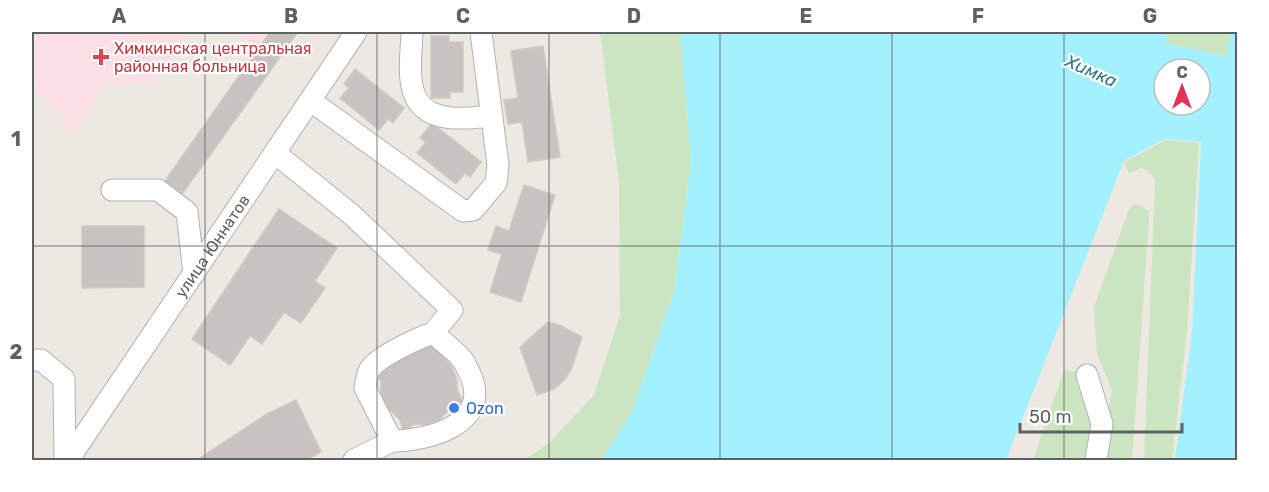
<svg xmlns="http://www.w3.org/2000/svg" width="1269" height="492" viewBox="0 0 1269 492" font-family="Rubik,sans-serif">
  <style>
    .medical { fill: #fbdfe5 }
    .green { fill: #cbe5c0 }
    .water { fill: #a3f0fe; fill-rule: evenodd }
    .building { fill: #c8c3c0; stroke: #d2c8c1; stroke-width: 1.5 }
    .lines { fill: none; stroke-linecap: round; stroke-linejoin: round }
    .minor-casing { stroke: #afb3b6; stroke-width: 23 }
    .minor { stroke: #fff; stroke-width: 21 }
    .grid { fill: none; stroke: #5b6164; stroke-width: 1.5; stroke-opacity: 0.55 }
    .health-dot { fill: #e0444e; stroke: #fff; stroke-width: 2 }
    .shop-dot { fill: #3f7fe0; stroke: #fff; stroke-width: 2 }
    .labels { text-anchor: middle; stroke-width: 4.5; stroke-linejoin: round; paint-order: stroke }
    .health-label { font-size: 16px; fill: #be3a42; stroke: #fff; text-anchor: start }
    .street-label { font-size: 16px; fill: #5b6164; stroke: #fff }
    .shop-label { font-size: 16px; fill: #366cbe; stroke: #fff; text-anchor: start }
    .water-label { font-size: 18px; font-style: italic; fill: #36798c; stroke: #fff }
    .neatline { fill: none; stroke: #5b6164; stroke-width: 2 }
    .grid-label { font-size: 20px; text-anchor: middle; font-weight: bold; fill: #5b6164 }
  </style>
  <rect width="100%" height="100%" fill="#eee8e3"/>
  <g class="medical">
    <polygon points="32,32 193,32 150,83 102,85 77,134 32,85"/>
    <polygon points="229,32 270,32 258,49"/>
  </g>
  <g class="green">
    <polygon points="600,32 680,32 691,161 674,291 632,412 601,460 524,460 549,443 594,395 620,315 619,183"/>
    <polygon points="1164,32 1230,32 1227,56 1167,44"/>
    <polygon points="1165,140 1199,143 1187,331 1172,460 1144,460 1155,181 1149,171 1141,168 1129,173 1124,163"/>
    <polygon points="1134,204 1140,205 1149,211 1149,220 1132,460 1101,460 1112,390 1097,354 1094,307 1129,209"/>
    <polygon points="1064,370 1084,372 1100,421 1092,460 1033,460"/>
  </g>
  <path class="water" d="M680,32H1164L1168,44L1227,56L1230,32H1237V460H1175L1192,332L1201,142L1164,139L1124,161L1006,460H601L632,412L674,291L691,161ZM1164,69H1200V105H1164Z"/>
  <g class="building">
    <polygon points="270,32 298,32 180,197 162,185"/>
    <polygon points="431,36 449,36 449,42 463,42 463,92 450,92 450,98 431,98"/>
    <polygon points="543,46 560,157 528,162 522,122 508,124 504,100 518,98 511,51"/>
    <polygon points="355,69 404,108 393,123 388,119 379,130 340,98 349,88 344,84"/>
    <polygon points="432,123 481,162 470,177 465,173 456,184 417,153 426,142 420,138"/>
    <polygon points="524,185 555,195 521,302 490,292 502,254 488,250 496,226 509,231"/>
    <polygon points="279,209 337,248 315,281 325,288 301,323 284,312 262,344 250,336 230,365 192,339"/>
    <polygon points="82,226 144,226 144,287 82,288"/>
    <polygon points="548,322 559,325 582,337 571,370 564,380 554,389 537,395 520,347"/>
    <polygon points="433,342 438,351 452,367 457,380 457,390 463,401 453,406 440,419 425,425 415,424 403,431 400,420 387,407 384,402 381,392 381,381 375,372 416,348 423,349"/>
    <polygon points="296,400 321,452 306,460 197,460 267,414"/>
  </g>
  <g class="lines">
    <g class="minor-casing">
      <g id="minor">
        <path d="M412,32C411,65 401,110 445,117C459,120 477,117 492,116"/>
        <polyline points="311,101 463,211 473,210 496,183 498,165 481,32"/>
        <path d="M275,153L352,215L452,310L433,333C442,341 453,349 461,358C465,362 467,369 470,374C493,424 428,441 392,441L365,388C366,382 367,373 370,369C379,356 418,338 433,333"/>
        <polyline points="112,190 158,190 187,212 194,274"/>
        <polyline points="32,360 41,360 64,379 65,460"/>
        <polyline points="1087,375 1102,424 1096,460"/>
        <path id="s1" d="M68,460L356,32"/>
        <polyline points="354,460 392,441"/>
      </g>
    </g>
    <use href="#minor" class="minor"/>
  </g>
  <path class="grid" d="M205,32V460M377,32V460M549,32V460M720,32V460M892,32V460M1064,32V460M32,246H1238"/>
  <path class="health-dot" d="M98 48h6v6h6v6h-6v6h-6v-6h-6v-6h6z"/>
  <circle class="shop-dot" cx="454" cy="408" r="6"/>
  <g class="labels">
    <g class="health-label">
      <text x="114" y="54">Химкинская центральная<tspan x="114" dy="18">районная больница</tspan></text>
    </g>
    <g class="street-label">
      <text dy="6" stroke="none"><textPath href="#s1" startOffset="258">улица Юннатов</textPath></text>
    </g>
    <g class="shop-label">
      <text x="466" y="414">Ozon</text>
    </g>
    <g class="water-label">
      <text transform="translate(1091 71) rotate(24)" y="6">Химка</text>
    </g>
  </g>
  <rect width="1269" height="492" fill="none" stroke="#ffffff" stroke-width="66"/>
  <g transform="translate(1182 87)"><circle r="28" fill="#ffffff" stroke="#bdc0c1" stroke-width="1.5"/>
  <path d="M0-4.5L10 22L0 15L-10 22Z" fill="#e63057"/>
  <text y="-9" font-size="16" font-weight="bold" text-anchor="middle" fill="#5b6164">С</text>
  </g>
  <path d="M1020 423v9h162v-9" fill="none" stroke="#5b6164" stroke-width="3"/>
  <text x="1029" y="423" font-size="18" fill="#5b6164" stroke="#ffffff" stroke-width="4.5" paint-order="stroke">50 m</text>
  <rect x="33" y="33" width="1203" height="426" class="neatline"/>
  <g class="grid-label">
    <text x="119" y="23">A</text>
    <text x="291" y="23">B</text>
    <text x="463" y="23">C</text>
    <text x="634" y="23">D</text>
    <text x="806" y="23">E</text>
    <text x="978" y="23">F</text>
    <text x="1150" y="23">G</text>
    <text x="16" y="146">1</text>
    <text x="16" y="359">2</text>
  </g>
</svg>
